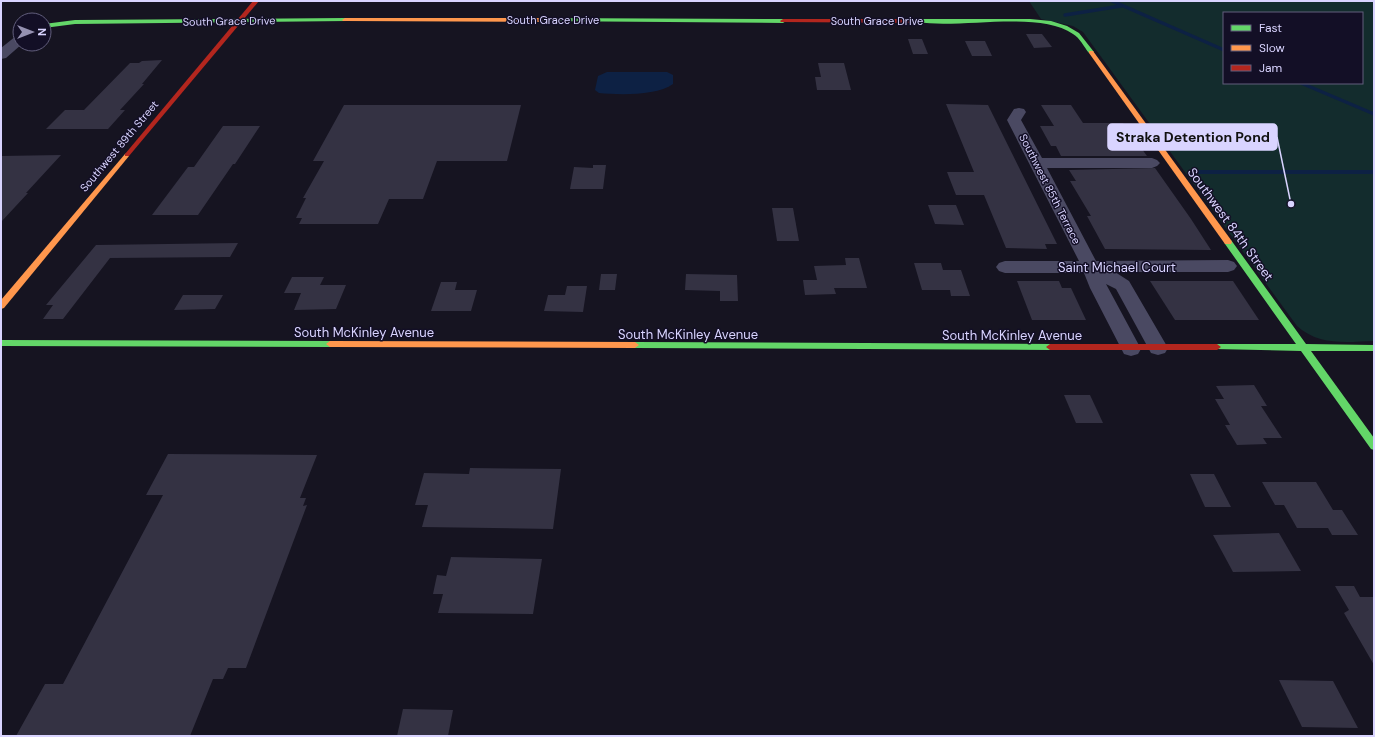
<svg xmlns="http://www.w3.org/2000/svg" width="1375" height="737" viewBox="0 0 1375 737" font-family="'DM Sans',sans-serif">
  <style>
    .green { fill: #132c2d; fill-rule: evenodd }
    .water { fill: #0d2144 }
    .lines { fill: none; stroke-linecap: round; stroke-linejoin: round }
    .stream-far1 { stroke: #0d2144; stroke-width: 3.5 }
    .stream { stroke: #0d2144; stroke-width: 4 }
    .building { fill: #343243 }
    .street { fill: #4a4962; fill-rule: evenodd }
    .fast { fill: #63d668; fill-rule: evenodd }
    .slow { fill: #ff974d; fill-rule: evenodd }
    .jam { fill: #b3261e; fill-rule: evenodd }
    .labels { text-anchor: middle; stroke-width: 3; stroke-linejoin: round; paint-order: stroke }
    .far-street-label { font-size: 11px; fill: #d9d4ff; stroke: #130f26 }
    .street-label { font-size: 13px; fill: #d9d4ff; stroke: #130f26 }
    .leader { fill: none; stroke: #d9d4ff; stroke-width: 1.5 }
    .callout-dot { fill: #d9d4ff; stroke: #130f26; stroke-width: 1.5 }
    .callout { fill: #d9d4ff; stroke: #d9d4ff; stroke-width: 1.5 }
    .callout-label { font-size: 14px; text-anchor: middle; font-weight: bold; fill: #111 }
  </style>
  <rect width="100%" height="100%" fill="#161421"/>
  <path class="green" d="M1029,1H1374V341C1346,342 1319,346 1297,326L1083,32L1073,26L1041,19ZM1224,13H1362V83H1224Z"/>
  <path class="water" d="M607,72H667L673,75V84C657,96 618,95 599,93L595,90L598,76Z"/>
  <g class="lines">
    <g class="stream-far1">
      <polyline points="1112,1 1224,50"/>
      <polyline points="1065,15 1121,6"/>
      <polyline points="1301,83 1374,114"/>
    </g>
    <polyline class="stream" points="1191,172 1374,172"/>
  </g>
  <g class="building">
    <polygon points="1026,34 1042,34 1052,47 1034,48"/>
    <polygon points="908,39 922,39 928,54 913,54"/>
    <polygon points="965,41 985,41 992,56 972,56"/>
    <polygon points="162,60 142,84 144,84 120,110 125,110 108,129 46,129 65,110 84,110 130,63 139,63 142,61"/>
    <polygon points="818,63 844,63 851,90 817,90 815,77 821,77"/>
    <polygon points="946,104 988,105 1057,244 1045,244 1047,249 1006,248 984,195 956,195 947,172 974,172"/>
    <polygon points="344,105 521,105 507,161 437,161 423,199 389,199 378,224 299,224 302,218 296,218 306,198 303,198 324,161 313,161"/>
    <polygon points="1041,105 1071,105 1083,123 1123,123 1147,156 1061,156 1056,146 1051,146 1040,126 1054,126"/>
    <polygon points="223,126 260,126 235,164 233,164 198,215 152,215 188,167 194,167"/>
    <polygon points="61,155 26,193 28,193 1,222 1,156"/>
    <polygon points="593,165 606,165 603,189 570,189 574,167 593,168"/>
    <polygon points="1155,168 1191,219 1211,250 1105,249 1087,216 1091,216 1070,181 1076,181 1069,170"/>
    <polygon points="928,205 956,205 964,225 935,224"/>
    <polygon points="772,208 793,208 799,241 777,241"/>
    <polygon points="238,243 230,257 110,258 63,319 43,319 53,305 46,305 96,245"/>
    <polygon points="845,258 859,258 867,288 834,288 836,294 805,295 803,280 817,280 814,266 846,265"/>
    <polygon points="914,263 941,263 943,270 961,270 970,296 951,296 950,290 922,290"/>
    <polygon points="601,274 617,274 615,290 599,290"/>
    <polygon points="686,274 737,275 738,301 720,301 720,291 685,290"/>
    <polygon points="292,277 324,277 320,285 346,285 336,309 294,310 301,293 284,293"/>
    <polygon points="1017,281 1059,281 1062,288 1071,288 1086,320 1032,320"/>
    <polygon points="1150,281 1233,281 1259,320 1175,320"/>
    <polygon points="441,282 457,282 455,290 477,290 471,311 431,311"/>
    <polygon points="567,286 587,286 583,312 544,311 548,295 565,295"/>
    <polygon points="183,295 223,295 215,309 174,310"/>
    <polygon points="1254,385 1267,406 1261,406 1282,438 1263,438 1267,444 1237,445 1225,425 1230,425 1215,399 1224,399 1216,386"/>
    <polygon points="1064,395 1090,395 1103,423 1076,423"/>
    <polygon points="168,454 317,455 300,498 306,498 303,506 307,505 246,668 228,668 223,679 213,679 190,736 16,736 45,684 63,684 163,495 146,495"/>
    <polygon points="470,468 561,469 553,529 422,527 428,505 415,505 424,473 469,474"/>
    <polygon points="1190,474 1214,474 1231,507 1205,507"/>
    <polygon points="1262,482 1316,482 1333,510 1342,510 1358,535 1332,535 1328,528 1297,528 1284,505 1275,505"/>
    <polygon points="1279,533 1301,571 1233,572 1213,535"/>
    <polygon points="451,557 542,559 533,614 438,613 443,594 433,594 437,575 446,576"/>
    <polygon points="1335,586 1354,586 1360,597 1374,597 1374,665 1344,613 1349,610"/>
    <polygon points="1279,680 1333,681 1358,728 1302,727"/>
    <polygon points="403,709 453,710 448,736 397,736"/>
  </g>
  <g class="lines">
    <g class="street">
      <polygon points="20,35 20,44 22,44 6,58 1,59 1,48 16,36"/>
      <polygon points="1019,108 1024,109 1026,112 1021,120 1042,158 1152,158 1157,160 1160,163 1157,166 1152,168 1047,168 1096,261 1228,260 1234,262 1237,266 1234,270 1228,272 1115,272 1129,281 1168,348 1165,353 1158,355 1151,353 1116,289 1106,284 1141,349 1138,354 1131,356 1124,354 1090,288 1084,273 1005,273 999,271 996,267 999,263 1005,261 1079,261 1007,120 1014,109"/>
    </g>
    <g class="fast">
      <polygon points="345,18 348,20 347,21 75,24 44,28 44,24 75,20"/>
      <polygon points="540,18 783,19 786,21 783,23 538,21 537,20"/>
      <path d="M920,19H1030L1051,21L1067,26L1079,33L1094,52L1089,53C1084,47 1080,38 1073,34C1039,10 960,29 918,22L917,21Z"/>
      <polygon points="1225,240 1231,240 1306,344 1374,345 1374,351 1311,351 1374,438 1374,450 1371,449 1301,351 1214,349 1213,347 1217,344 1296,344 1225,244 1224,242"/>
      <polygon points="1,340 330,341 334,344 330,347 1,346"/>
      <polygon points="635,342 1050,344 1054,347 1050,350 635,348 631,345"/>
    </g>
    <g class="slow">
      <polygon points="345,18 540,18 543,20 540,22 343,21 342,20"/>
      <polygon points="1089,51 1093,51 1231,240 1232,242 1231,244 1225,244 1089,53"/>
      <polygon points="127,153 129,154 129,156 4,308 1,309 1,300 125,154"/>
      <polygon points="330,341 635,342 639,345 635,348 330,347 326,344"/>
    </g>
    <g class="jam">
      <polygon points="253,1 259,1 129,156 125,156 125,154"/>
      <polygon points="783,19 920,19 923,21 920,23 781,22 780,21"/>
      <polygon points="1050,344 1217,344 1221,347 1217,350 1050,350 1046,347"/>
    </g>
  </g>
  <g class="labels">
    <g class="far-street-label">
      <text x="553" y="24">South Grace Drive</text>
      <text transform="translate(229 21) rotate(-1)" y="4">South Grace Drive</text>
      <text x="877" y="25">South Grace Drive</text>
      <text transform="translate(119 146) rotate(-50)" y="4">Southwest 89th Street</text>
      <text transform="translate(1050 189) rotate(63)" y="4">Southwest 85th Terrace</text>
    </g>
    <g class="street-label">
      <text transform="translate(1231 224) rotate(54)" y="5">Southwest 84th Street</text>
      <text x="1117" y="272">Saint Michael Court</text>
      <text x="364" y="337">South McKinley Avenue</text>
      <text x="688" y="339">South McKinley Avenue</text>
      <text x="1012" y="340">South McKinley Avenue</text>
    </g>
  </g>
  <path class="leader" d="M1291 204L1277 137"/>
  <circle class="callout-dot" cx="1291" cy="204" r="4"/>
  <rect class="callout" x="1108" y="124" width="169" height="26" rx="4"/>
  <g class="callout-label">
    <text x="1193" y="142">Straka Detention Pond</text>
  </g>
  <rect width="1375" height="737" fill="none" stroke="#d9d4ff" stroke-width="4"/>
  <rect x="1223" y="12" width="140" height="72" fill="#130f26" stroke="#625e7d"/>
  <rect x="1231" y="25" width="20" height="6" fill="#63d668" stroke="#625e7d"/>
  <text x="1259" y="32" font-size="12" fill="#d9d4ff">Fast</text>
  <rect x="1231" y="45" width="20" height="6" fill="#ff974d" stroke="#625e7d"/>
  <text x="1259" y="52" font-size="12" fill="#d9d4ff">Slow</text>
  <rect x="1231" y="65" width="20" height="6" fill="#b3261e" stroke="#625e7d"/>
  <text x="1259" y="72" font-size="12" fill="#d9d4ff">Jam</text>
  <g transform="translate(32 32) rotate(90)"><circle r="19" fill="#130f26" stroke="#625e7d"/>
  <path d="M0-3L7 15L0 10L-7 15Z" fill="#9591b1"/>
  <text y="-6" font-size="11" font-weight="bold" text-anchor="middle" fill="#d9d4ff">N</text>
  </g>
</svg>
